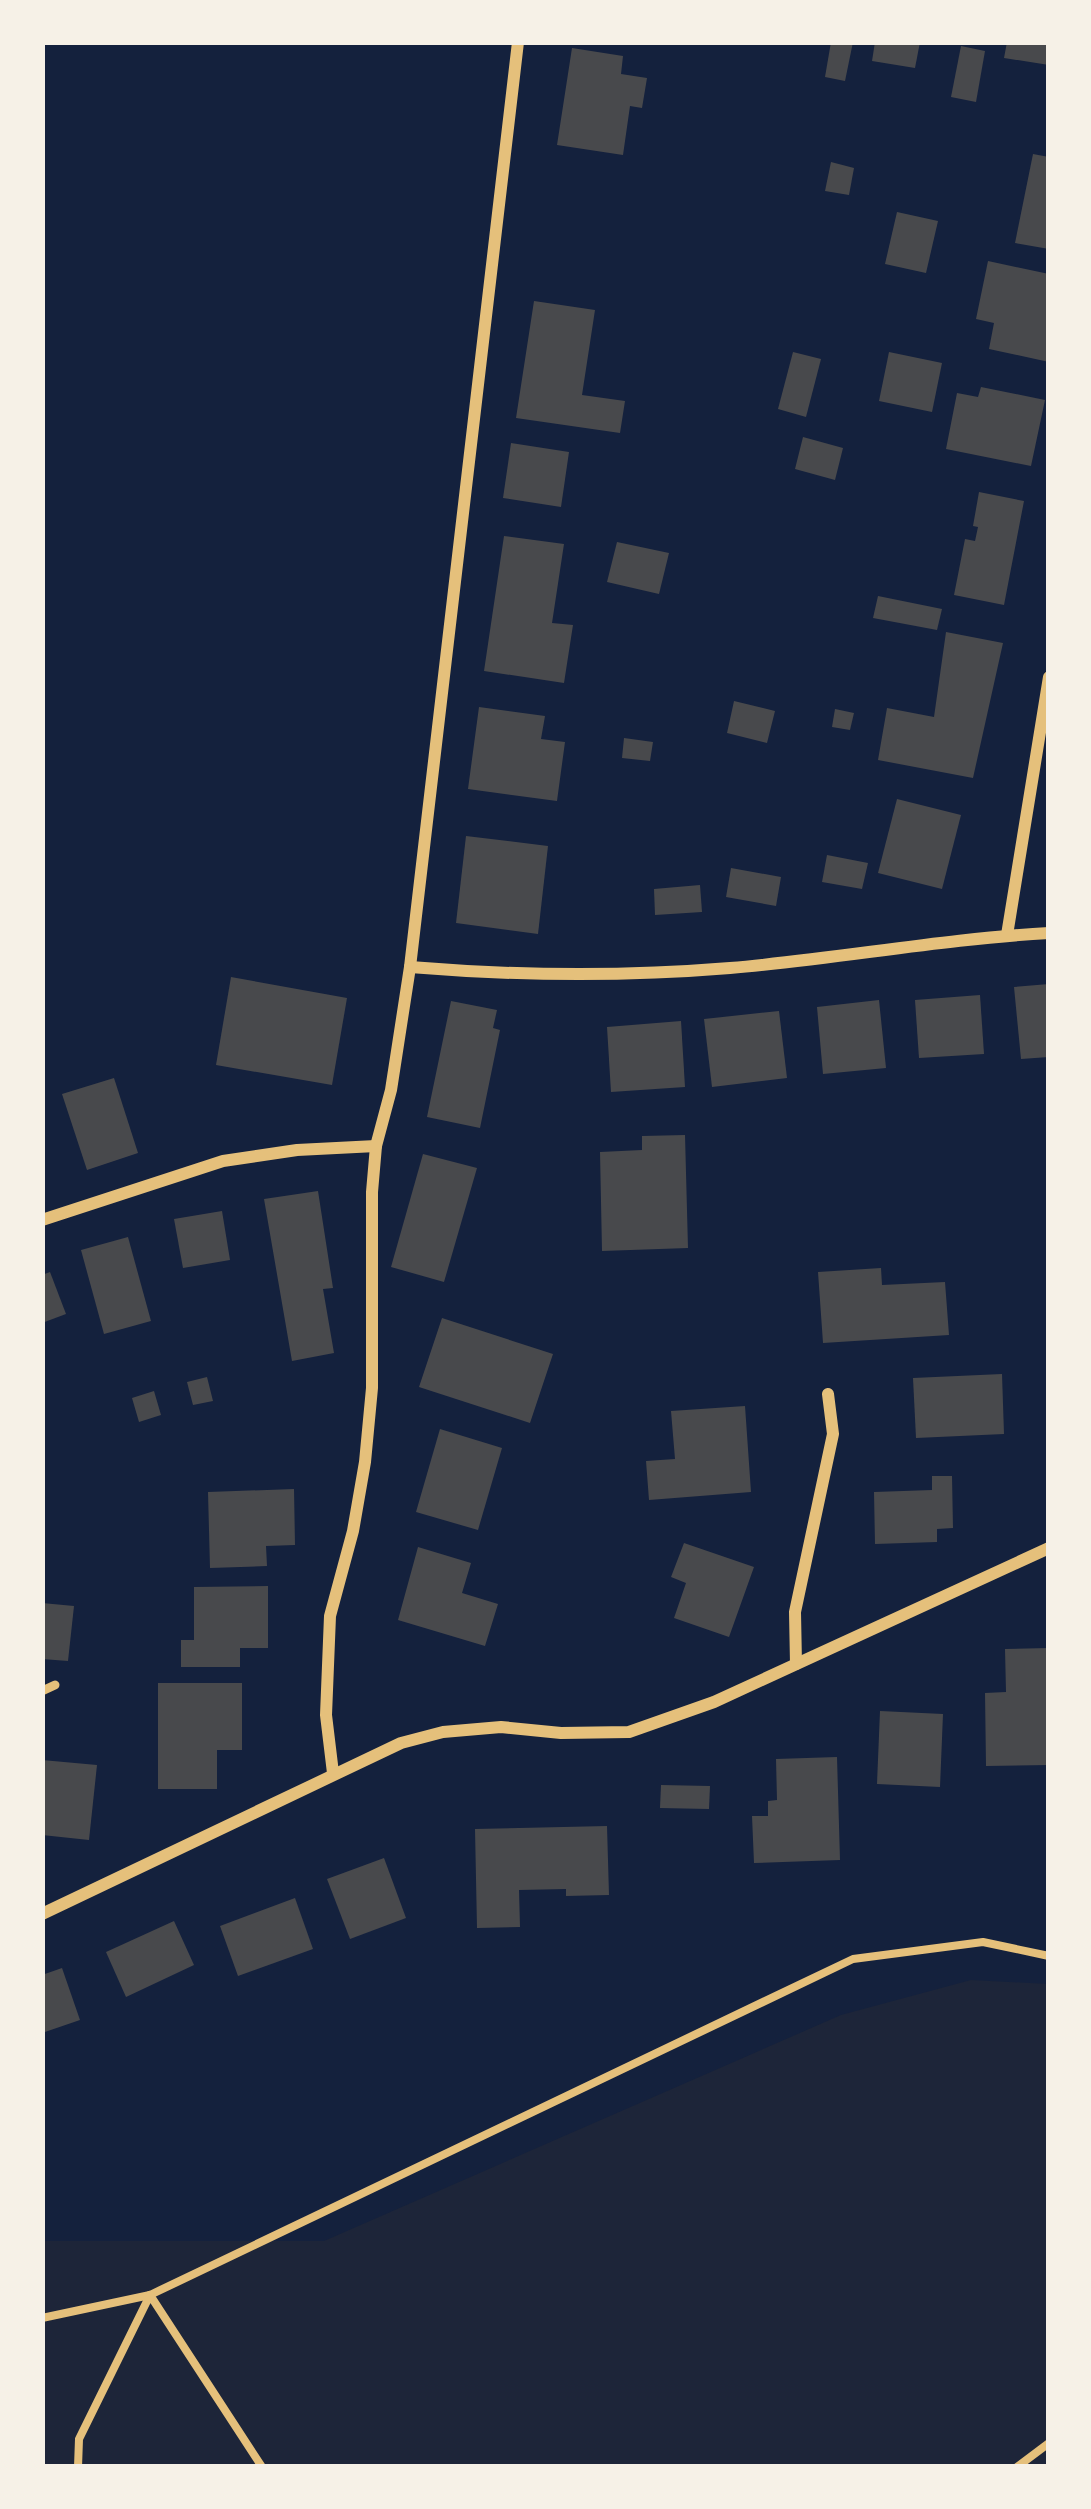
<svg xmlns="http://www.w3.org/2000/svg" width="1091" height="2509" viewBox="0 0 1091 2509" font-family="'Work Sans',sans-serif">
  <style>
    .green { fill: #1d2539 }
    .building { fill: #48494c }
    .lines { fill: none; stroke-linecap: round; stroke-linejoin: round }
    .path { stroke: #e5c07b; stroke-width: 8 }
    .service { stroke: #e5c07b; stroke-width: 9 }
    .minor { stroke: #e5c07b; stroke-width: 12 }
  </style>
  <rect width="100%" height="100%" fill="#14213d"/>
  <polygon class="green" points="971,1980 1049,1984 1049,2467 42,2467 42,2241 324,2241 841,2015"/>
  <g class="building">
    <polygon points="831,42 853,42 845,81 825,77"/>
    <polygon points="875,42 920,42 915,68 872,61"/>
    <polygon points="1007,42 1049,42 1049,65 1004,58"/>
    <polygon points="961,46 985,51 976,102 951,97"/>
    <polygon points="572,48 623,56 621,74 647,78 642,108 630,106 623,155 557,145"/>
    <polygon points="1033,154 1049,157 1049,249 1015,243"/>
    <polygon points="831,162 854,168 849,195 825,191"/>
    <polygon points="897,212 938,221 926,273 885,264"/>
    <polygon points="988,261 1049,274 1049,362 989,349 994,323 976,319"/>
    <polygon points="534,301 595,310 582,395 625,401 620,433 516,418"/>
    <polygon points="793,352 821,359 806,417 778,409"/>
    <polygon points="889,352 942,363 932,412 879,401"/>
    <polygon points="981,387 1045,400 1031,466 946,449 957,393 978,397"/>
    <polygon points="803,437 843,448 835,480 795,469"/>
    <polygon points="511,443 569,452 561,507 503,498"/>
    <polygon points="979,492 1024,501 1004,605 954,595 965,539 975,541 978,527 973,526"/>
    <polygon points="504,536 564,544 552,623 573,625 564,683 484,671"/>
    <polygon points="617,542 669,553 659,594 607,582"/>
    <polygon points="878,596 942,609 937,630 873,618"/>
    <polygon points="946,632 1003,643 973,778 878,760 887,708 934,717"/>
    <polygon points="734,701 775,711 767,743 727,733"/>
    <polygon points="479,707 545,716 541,739 565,742 557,801 468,789"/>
    <polygon points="835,709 854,713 850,730 832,727"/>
    <polygon points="624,738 653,742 650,761 622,758"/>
    <polygon points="897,799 961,815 942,889 878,873"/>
    <polygon points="466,836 548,846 538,934 456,923"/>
    <polygon points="827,855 868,863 862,889 822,882"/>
    <polygon points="731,868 781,877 776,906 726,897"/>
    <polygon points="700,885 702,912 655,915 654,889"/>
    <polygon points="231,977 347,998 332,1085 216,1065"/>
    <polygon points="1049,984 1049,1057 1021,1059 1014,987"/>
    <polygon points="980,995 984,1054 919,1058 915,1000"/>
    <polygon points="879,1000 886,1068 823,1074 817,1007"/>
    <polygon points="451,1001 497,1010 493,1028 500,1030 480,1128 427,1117"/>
    <polygon points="779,1011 787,1078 712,1087 704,1019"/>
    <polygon points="681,1021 685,1087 611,1092 607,1027"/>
    <polygon points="114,1078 138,1153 87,1170 62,1094"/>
    <polygon points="685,1135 688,1248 602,1251 600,1152 642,1150 642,1136"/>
    <polygon points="423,1154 477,1168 444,1282 391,1267"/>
    <polygon points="318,1191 333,1288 323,1289 334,1353 292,1361 264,1199"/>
    <polygon points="222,1211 230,1260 183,1268 174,1219"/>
    <polygon points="128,1237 151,1321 104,1334 81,1250"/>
    <polygon points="881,1268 882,1285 945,1282 949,1335 823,1343 818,1272"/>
    <polygon points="50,1272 66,1314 42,1323 42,1275"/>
    <polygon points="442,1318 553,1354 530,1423 419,1387"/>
    <polygon points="1002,1374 1004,1434 916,1438 913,1378"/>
    <polygon points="207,1377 213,1401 193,1405 187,1382"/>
    <polygon points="154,1391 161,1415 139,1422 132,1398"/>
    <polygon points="745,1406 751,1492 649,1500 646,1461 675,1459 671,1411"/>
    <polygon points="440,1429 502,1448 478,1530 416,1512"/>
    <polygon points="932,1476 952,1476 953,1528 937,1529 937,1542 875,1544 874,1492 932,1490"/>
    <polygon points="294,1489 295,1545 266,1546 267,1566 210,1568 208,1492"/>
    <polygon points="684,1543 754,1567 729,1637 674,1618 686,1583 671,1577"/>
    <polygon points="418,1547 471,1563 462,1593 498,1604 485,1646 398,1620"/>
    <polygon points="268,1586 268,1648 240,1648 240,1667 181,1667 181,1640 194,1640 194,1587"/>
    <polygon points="42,1603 74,1606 68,1661 42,1659"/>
    <polygon points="1049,1648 1049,1765 986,1766 985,1693 1006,1692 1005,1649"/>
    <polygon points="158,1683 242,1683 242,1750 217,1750 217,1789 158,1789"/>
    <polygon points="880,1711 943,1714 940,1787 877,1784"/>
    <polygon points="837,1757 840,1860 754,1863 752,1816 768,1816 768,1801 777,1800 776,1759"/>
    <polygon points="42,1760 97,1765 89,1840 42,1835"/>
    <polygon points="661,1785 710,1786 709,1809 660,1808"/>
    <polygon points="607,1826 609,1895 566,1896 566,1889 519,1890 520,1927 477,1928 475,1829"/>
    <polygon points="384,1858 406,1918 350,1939 327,1879"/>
    <polygon points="295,1898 313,1949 238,1976 220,1926"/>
    <polygon points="174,1921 194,1965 126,1997 106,1952"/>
    <polygon points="62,1968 80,2020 42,2033 42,1975"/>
  </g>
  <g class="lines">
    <g class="path">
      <polyline points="42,2318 150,2295 853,1959 983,1942 1049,1956"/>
      <polyline points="78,2467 79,2439 150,2295 262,2467"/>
      <polyline points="1017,2467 1049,2443"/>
    </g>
    <polyline class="service" points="42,1691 55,1685"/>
    <g class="minor">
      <polyline points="1007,935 1049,677"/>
      <path d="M410,967C519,976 620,977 730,968C837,959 942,939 1049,933"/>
      <polyline points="42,1220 223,1161 297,1150 376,1146"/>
      <polyline points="796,1664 795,1612 833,1434 828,1394"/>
      <polyline points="333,1773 326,1715 330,1616 353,1531 365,1462 372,1388 372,1192 376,1146 391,1090 410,967 518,42"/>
      <polyline points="42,1914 401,1743 443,1732 501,1727 561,1733 629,1732 714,1702 1049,1548"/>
    </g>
  </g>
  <rect width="1091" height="2509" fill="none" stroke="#f6f1e7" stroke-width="90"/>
</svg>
